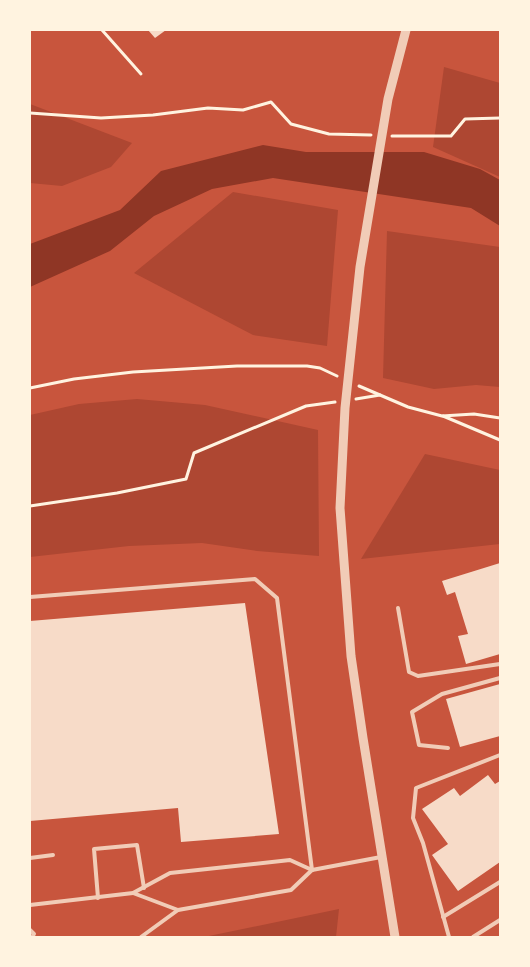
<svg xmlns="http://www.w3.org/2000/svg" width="530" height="967" viewBox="0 0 530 967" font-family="Lato,sans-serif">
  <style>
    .green { fill: #ae4732 }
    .water { fill: #8f3625 }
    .building { fill: #f7dbc8 }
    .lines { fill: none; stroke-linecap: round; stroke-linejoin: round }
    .path { stroke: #fff3e0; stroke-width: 3 }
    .service { stroke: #f1ccb7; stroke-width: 4 }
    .tertiary { stroke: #f1ccb7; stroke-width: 9 }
  </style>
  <rect width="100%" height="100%" fill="#c8553d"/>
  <g class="green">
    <polygon points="444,67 500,83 500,177 433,147"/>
    <polygon points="30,104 132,143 111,167 62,186 30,183"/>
    <polygon points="233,192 338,210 327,346 253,335 134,273"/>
    <polygon points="387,231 500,247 500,387 476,385 434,389 383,378"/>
    <polygon points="137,399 205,405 318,430 319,556 257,551 202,543 129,546 30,557 30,415 79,404"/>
    <polygon points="425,454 500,470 500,544 361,559"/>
    <polygon points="339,909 336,937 204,937"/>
  </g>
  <polygon class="water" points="263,145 306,152 424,152 480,169 500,180 500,226 471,208 273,178 212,189 154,216 110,251 30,287 30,244 120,210 161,171"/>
  <g class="building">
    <polygon points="148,30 166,30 155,38"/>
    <polygon points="500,563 500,654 466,664 458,636 468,634 455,592 447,595 442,581"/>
    <polygon points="245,603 279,834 181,842 178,808 30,821 30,621"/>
    <polygon points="500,684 500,736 460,747 446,699"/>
    <polygon points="488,775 495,784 500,781 500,862 458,891 432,855 448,844 422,809 454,788 460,796"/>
  </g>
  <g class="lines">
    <g class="path">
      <polyline points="102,30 141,74"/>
      <polyline points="30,113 101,118 153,115 208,108 243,110 271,102 291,124 329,134 371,135"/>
      <polyline points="392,136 451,136 465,119 500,118"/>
      <polyline points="359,386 408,407 442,416 474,414 500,418"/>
      <polyline points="30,388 74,379 133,372 237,366 307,366 320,368 337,376"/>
      <polyline points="356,399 380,395"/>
      <polyline points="443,416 500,440"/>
      <polyline points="30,506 117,493 186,479 194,453 306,406 335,402"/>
    </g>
    <g class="service">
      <polyline points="30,597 255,579 277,598 312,870"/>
      <polyline points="398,608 409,672 418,676 500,664"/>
      <polyline points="448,748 419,745 412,712 442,694 500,678"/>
      <polyline points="30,858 53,855"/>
      <polyline points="133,893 178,910 291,890 312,870"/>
      <polyline points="98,898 94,849 137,845 144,888"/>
      <polyline points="30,905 133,893 170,873 290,860 312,870 381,857"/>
      <polyline points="443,917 500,882"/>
      <polyline points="30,930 34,934 32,937"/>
      <polyline points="141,937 178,910"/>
      <polyline points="449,937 423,843 413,818 416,788 500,755"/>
      <polyline points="473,937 500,920"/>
    </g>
    <polyline class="tertiary" points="395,937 363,738 351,656 340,508 345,408 360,267 388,99 406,30"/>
  </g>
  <rect width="530" height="967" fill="none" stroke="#fff3e0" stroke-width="62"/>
</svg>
